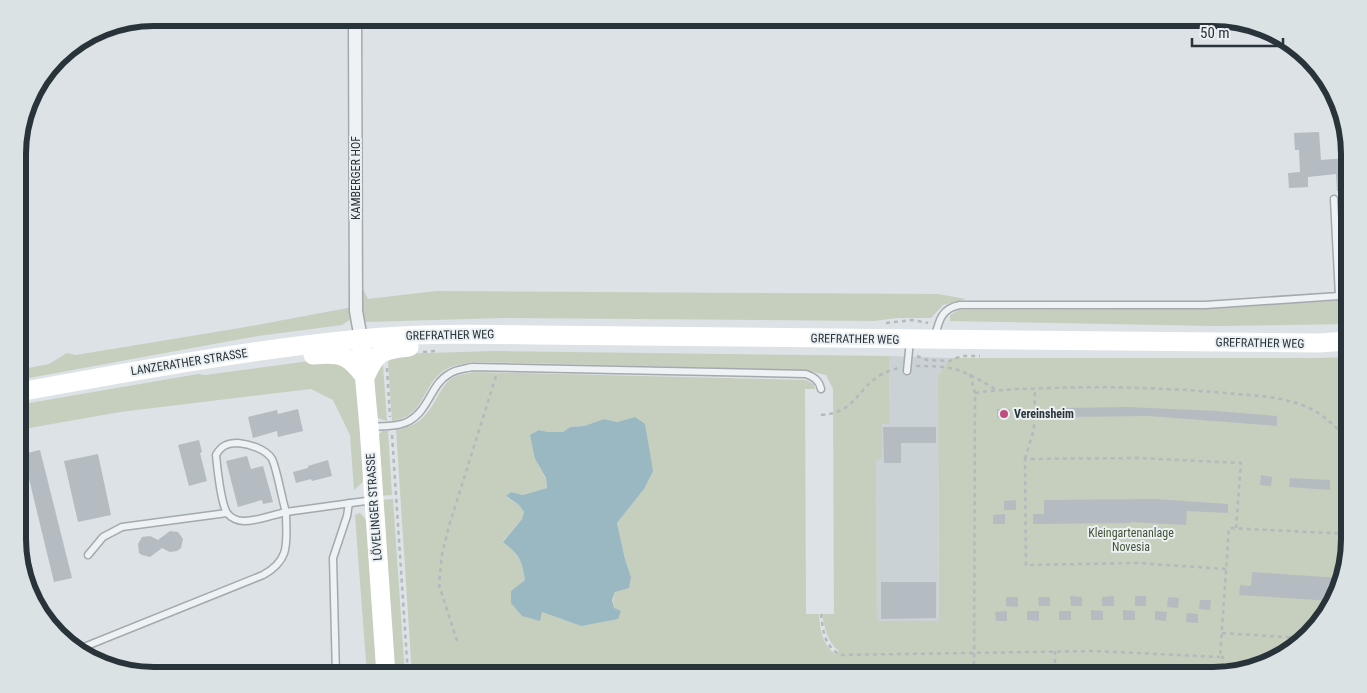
<svg xmlns="http://www.w3.org/2000/svg" width="1367" height="693" viewBox="0 0 1367 693" font-family="'Roboto Condensed',sans-serif">
  <style>
    .built { fill: #cbd2d6 }
    .green { fill: #c6cebe; fill-rule: evenodd }
    .water { fill: #9ab8c2 }
    .building { fill: #b4bcc1 }
    .lines { fill: none; stroke-linecap: round; stroke-linejoin: round }
    .lane-casing { stroke: #a2aaae; stroke-width: 9 }
    .street-casing { stroke: #a2aaae; stroke-width: 15 }
    .path { stroke: #b3b9bc; stroke-width: 2.5; stroke-dasharray: 4 4; stroke-linecap: butt }
    .lane { stroke: #eef2f4; stroke-width: 6 }
    .street { stroke: #eef2f4; stroke-width: 12 }
    .secondary { stroke: #fff; stroke-width: 19 }
    .poi-dot { fill: #c04c7d; stroke: #ebf1f3; stroke-width: 2 }
    .labels { text-anchor: middle; stroke-width: 4; stroke-linejoin: round; paint-order: stroke }
    .street-label { font-size: 12px; fill: #28333a; stroke: #ebf1f3 }
    .poi-label { font-size: 12px; font-weight: bold; fill: #28333a; stroke: #ebf1f3; text-anchor: start }
    .park-label { font-size: 12px; fill: #445436; stroke: #ebf1f3 }
    .rim { fill: none; stroke: #28333a; stroke-width: 6 }
  </style>
  <rect width="100%" height="100%" fill="#dce2e5"/>
  <polygon class="built" points="889,356 950,358 938,376 939,621 877,621 876,462 882,458 882,424 890,424"/>
  <g class="green">
    <polygon points="360,283 368,299 436,291 938,294 966,299 943,305 931,318 897,318 874,321 503,318 365,322 361,316"/>
    <polygon points="1349,300 1349,324 1215,326 950,321 950,315 959,310 1167,309"/>
    <polygon points="353,307 351,319 342,325 258,336 18,380 18,370 49,364 67,353 76,355 240,328"/>
    <path d="M496,351L889,356L890,424H882V458L876,462L877,621H939L938,376L950,358H1318L1349,357V539L1336,599L1288,653L1221,675H412L396,429C420,427 428,414 439,394C443,388 446,382 451,379C458,374 466,374 474,372L806,380L814,384L815,389H805L806,614H819C820,630 822,644 835,654L839,651C827,642 825,628 822,614H834L833,389L826,375L805,370L473,362C462,364 452,365 443,371C422,386 424,417 392,421L388,362L396,354ZM635,417L644,489L617,523L625,559L631,577C620,587 610,591 614,608L581,626L542,612L511,591L525,580C522,560 519,555 503,541L522,519L524,512L519,505L506,497L511,492L523,495L547,488L546,479L535,459L539,430L548,432H563L570,427L584,426L604,419L617,422Z"/>
    <polygon points="332,358 357,376 364,481 354,490 350,435 333,400 311,389 120,412 18,430 18,405 198,374 205,375"/>
    <polygon points="376,365 383,365 387,421 378,418 373,409 372,376"/>
    <polygon points="383,431 388,431 392,495 379,496 377,436"/>
    <polygon points="393,499 405,675 391,675 379,500"/>
    <polygon points="360,513 367,521 380,675 367,675 355,515"/>
  </g>
  <path class="water" d="M635,417L645,424L653,471L644,489L617,523L625,559L631,577L629,588L615,592L612,600L614,608L621,611L618,619L581,626L542,612L540,621L522,616L511,603V591L525,580C522,560 519,554 503,542L522,519L524,512L519,505L506,496L511,492L523,495L547,488L546,478L535,459L530,435L539,430L548,432H563L570,427L584,426L604,419L617,422Z"/>
  <g class="building">
    <polygon points="1319,132 1321,160 1348,158 1349,190 1337,191 1336,174 1308,177 1308,187 1289,188 1288,173 1300,172 1299,150 1295,150 1294,133"/>
    <polygon points="1128,407 1216,411 1277,416 1277,426 1149,416 1062,417 1062,408"/>
    <polygon points="298,409 303,431 278,437 277,431 253,438 248,417 277,410 278,414"/>
    <rect x="997" y="409" width="13" height="9"/>
    <polygon points="883,427 936,427 936,443 901,443 901,463 884,463"/>
    <polygon points="199,440 202,452 200,453 207,481 189,486 178,445"/>
    <polygon points="40,450 72,578 54,582 23,454"/>
    <polygon points="98,454 111,515 78,522 64,461"/>
    <polygon points="247,456 251,469 263,466 273,502 263,504 262,500 238,507 226,461"/>
    <polygon points="328,460 332,476 312,481 311,479 296,483 293,472 308,468 308,466"/>
    <polygon points="1261,475 1272,477 1271,486 1260,485"/>
    <polygon points="1290,478 1330,480 1330,490 1289,487"/>
    <polygon points="1154,499 1228,504 1228,513 1187,511 1186,525 1131,522 1131,523 1033,524 1033,514 1044,514 1044,500"/>
    <polygon points="1016,500 1016,510 1004,510 1004,501"/>
    <polygon points="1005,514 1005,524 993,524 993,515"/>
    <polygon points="170,531 178,532 183,539 181,548 177,551 170,552 162,548 150,557 142,555 139,553 138,544 142,537 150,536 158,540"/>
    <polygon points="1252,572 1281,574 1340,578 1334,601 1239,595 1240,585 1251,586"/>
    <polygon points="881,582 936,582 936,618 881,619"/>
    <polygon points="1070,596 1082,597 1082,606 1071,606"/>
    <polygon points="1114,596 1114,606 1102,606 1102,597"/>
    <rect x="1135" y="596" width="11" height="10"/>
    <polygon points="1006,597 1018,597 1018,607 1006,606"/>
    <polygon points="1038,597 1050,597 1050,606 1039,606"/>
    <polygon points="1168,597 1179,598 1178,608 1167,607"/>
    <polygon points="1200,600 1211,600 1210,610 1199,609"/>
    <polygon points="1091,610 1103,611 1103,620 1091,620"/>
    <polygon points="1123,610 1135,611 1135,620 1123,620"/>
    <polygon points="1007,611 1007,621 996,621 995,612"/>
    <polygon points="1027,611 1039,611 1039,621 1027,620"/>
    <rect x="1059" y="611" width="12" height="9"/>
    <polygon points="1155,611 1167,612 1166,621 1155,620"/>
    <polygon points="1187,613 1198,614 1198,623 1186,622"/>
  </g>
  <g class="lines">
    <g class="lane-casing">
      <g id="lane">
        <polyline points="1339,296 1349,295"/>
        <path d="M935,336C939,320 942,308 960,305H1205L1339,296L1334,199"/>
        <polyline points="907,371 910,340"/>
        <path d="M370,427C382,426 399,427 409,421C429,410 431,384 449,374C456,369 464,369 472,367L806,374C814,377 819,380 821,389"/>
        <polyline points="88,555 103,537 122,527 227,513"/>
        <path d="M79,649L263,575C292,559 286,541 286,512C272,515 258,521 244,521C238,521 231,518 227,513C221,503 217,467 216,455C221,446 227,443 238,443C249,444 266,449 272,459C277,469 282,500 286,512L373,500"/>
        <polyline points="336,675 333,558 347,516 349,503"/>
      </g>
    </g>
    <g class="street-casing">
      <polyline id="street" points="355,18 356,311 361,339"/>
    </g>
    <g class="path">
      <polyline points="886,323 912,320 928,323"/>
      <polyline points="423,352 435,351"/>
      <polyline points="917,356 927,360 950,361 961,356 980,356"/>
      <path d="M916,366C954,366 962,369 995,389"/>
      <polyline points="387,368 390,417"/>
      <polyline points="970,374 975,393 974,675"/>
      <path d="M975,393C1000,389 1025,389 1051,388C1109,386 1167,388 1226,393C1254,396 1286,396 1311,409C1326,416 1337,429 1349,440"/>
      <path d="M821,415C854,413 856,391 879,376C885,372 892,370 898,368"/>
      <polyline points="392,435 408,675"/>
      <polyline points="1025,459 1034,429 1035,389"/>
      <polyline points="1226,569 1137,563 1026,565 1025,459 1138,458 1241,463 1236,528"/>
      <path d="M821,614C823,630 824,647 841,655L1094,651L1220,657"/>
      <polyline points="1222,633 1301,638"/>
      <polyline points="457,641 439,585 442,554 449,526 496,376"/>
      <polyline points="1055,651 1055,675"/>
      <polyline points="1221,675 1223,657 1220,657 1229,528 1349,534"/>
    </g>
    <use href="#lane" class="lane"/>
    <use href="#street" class="street"/>
    <g class="secondary">
      <polyline points="361,339 369,427 386,675"/>
      <path d="M313,355C341,352 349,355 365,377"/>
      <path d="M365,377C377,351 381,350 409,347"/>
      <path d="M18,392C132,372 245,350 360,339C418,333 476,334 534,335L1318,343L1349,341"/>
    </g>
  </g>
  <circle class="poi-dot" cx="1004" cy="414" r="5"/>
  <g class="labels">
    <g class="street-label">
      <text transform="translate(356 178) rotate(-90)" y="4">KAMBERGER HOF</text>
      <text transform="translate(450 335) rotate(-1)" y="4">GREFRATHER WEG</text>
      <text transform="translate(855 339) rotate(1)" y="4">GREFRATHER WEG</text>
      <text transform="translate(1260 343) rotate(1)" y="4">GREFRATHER WEG</text>
      <text transform="translate(189 362) rotate(-9)" y="4">LANZERATHER STRASSE</text>
      <text transform="translate(374 507) rotate(-94)" y="4">LÖVELINGER STRASSE</text>
    </g>
    <g class="poi-label">
      <text x="1014" y="418">Vereinsheim</text>
    </g>
    <g class="park-label">
      <text x="1131" y="537">Kleingartenanlage<tspan x="1131" dy="14">Novesia</tspan></text>
    </g>
  </g>
  <path d="M0 0H1367V693H0ZM154 26H1213A128 128 0 0 1 1341 154V539A128 128 0 0 1 1213 667H154A128 128 0 0 1 26 539V154A128 128 0 0 1 154 26Z" fill="#dbe2e4" fill-rule="evenodd"/>
  <path class="rim" d="M154 26H1213A128 128 0 0 1 1341 154V539A128 128 0 0 1 1213 667H154A128 128 0 0 1 26 539V154A128 128 0 0 1 154 26Z"/>
  <path d="M1192 38v8h91v-8" fill="none" stroke="#28333a" stroke-width="2.5"/>
  <text x="1200" y="38" font-size="15" fill="#28333a" stroke="#ebf1f3" stroke-width="4" paint-order="stroke">50 m</text>
</svg>
